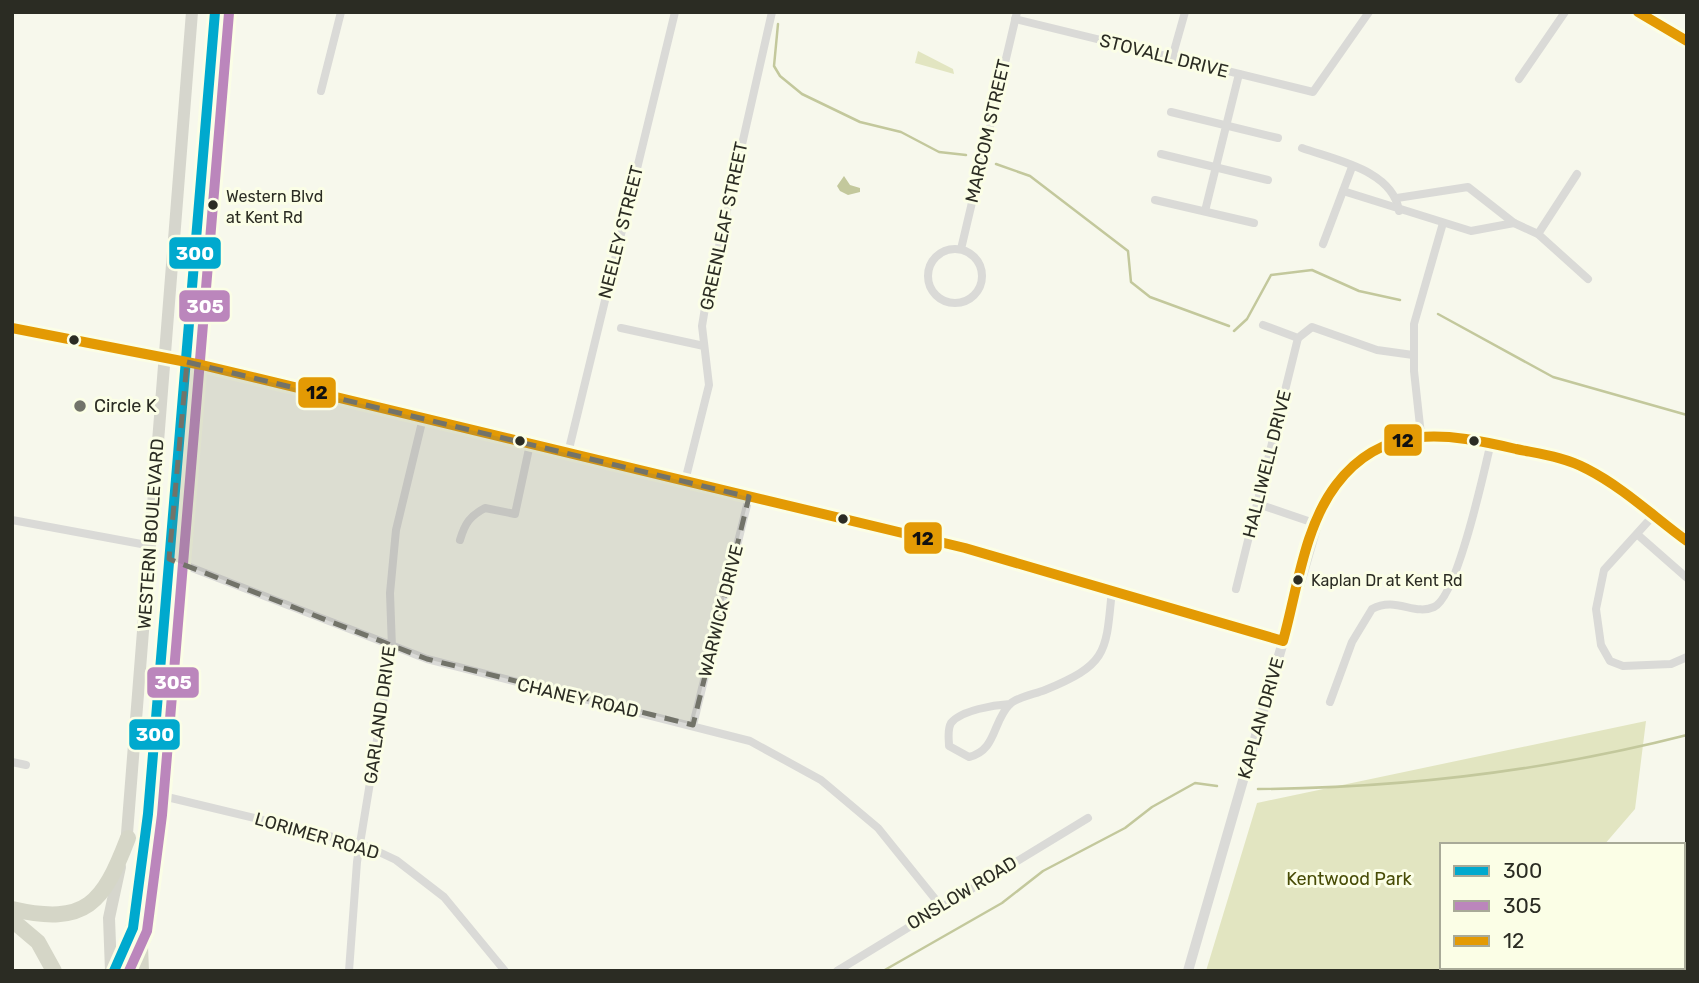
<svg xmlns="http://www.w3.org/2000/svg" width="1699" height="983" viewBox="0 0 1699 983" font-family="Rubik,sans-serif">
  <style>
    .green { fill: #e2e5c1 }
    .water { fill: #c3c89c }
    .lines { fill: none; stroke-linecap: round; stroke-linejoin: round }
    .stream { stroke: #c3c89c; stroke-width: 2.5 }
    .minor { stroke: #dadad7; stroke-width: 8 }
    .tertiary { stroke: #dadad7; stroke-width: 10 }
    .secondary { stroke: #dadad7; stroke-width: 12 }
    .primary { stroke: #d6d6cd; stroke-width: 12 }
    .motorway { stroke: #d5d6c7; stroke-width: 16 }
    .bus-1-casing { stroke: #fbfee6; stroke-width: 16 }
    .bus-2-casing { stroke: #fbfee6; stroke-width: 16 }
    .bus-3-casing { stroke: #fbfee6; stroke-width: 16 }
    .bus-1 { stroke: #00a9ce; stroke-width: 10 }
    .bus-2 { stroke: #bb86bc; stroke-width: 10 }
    .bus-3 { stroke: #e39a04; stroke-width: 10 }
    .marked { fill: #727369; fill-opacity: 0.2; stroke: #727369; stroke-width: 5; stroke-dasharray: 14 9; stroke-linejoin: round }
    .bus-dot { fill: #2b2c23; stroke: #fbfee6; stroke-width: 2.5 }
    .poi-dot { fill: #727369; stroke: #fbfee6; stroke-width: 2.5 }
    .labels { text-anchor: middle; stroke-width: 6; stroke-linejoin: round; paint-order: stroke }
    .bus-label { font-size: 16px; fill: #2b2c23; stroke: #fbfee6; text-anchor: start }
    .street-label { font-size: 18px; fill: #2b2c23; stroke: #fbfee6 }
    .poi-label { font-size: 18px; fill: #2b2c23; stroke: #fbfee6; text-anchor: start }
    .park-label { font-size: 18px; fill: #484c06; stroke: #fbfee6 }
    .line-badge { stroke: #fbfee6; stroke-width: 2.5 }
    .badge-label { font-size: 19px; text-anchor: middle; font-weight: bold; fill: #fff }
    .pale-badge-label { font-size: 19px; text-anchor: middle; font-weight: bold; fill: #111 }
  </style>
  <rect width="100%" height="100%" fill="#f7f8ec"/>
  <g class="green">
    <polygon points="918,51 953,69 954,74 915,63"/>
    <polygon points="1646,721 1635,809 1604,845 1442,845 1442,967 1541,967 1540,971 1206,971 1257,803"/>
  </g>
  <polygon class="water" points="844,176 850,185 860,188 860,192 848,195 840,191 837,186"/>
  <g class="lines">
    <g class="stream">
      <polyline points="778,24 774,66 780,76 802,94 860,122 901,132 939,152 966,155"/>
      <polyline points="996,164 1030,176 1128,251 1131,282 1150,297 1229,326"/>
      <polyline points="1438,314 1553,377 1687,415"/>
      <polyline points="1234,331 1247,319 1271,275 1312,270 1359,291 1400,300"/>
      <path d="M1258,789C1403,788 1546,771 1687,735"/>
      <polyline points="883,971 1002,903 1043,871 1125,828 1152,807 1195,783 1217,786"/>
    </g>
    <g class="minor">
      <polyline points="1015,19 1313,92 1369,12"/>
      <polyline points="1172,58 1185,12"/>
      <polyline points="1519,79 1565,12"/>
      <polyline points="321,91 341,12"/>
      <polyline points="1171,112 1278,138"/>
      <path d="M1302,148C1335,160 1393,170 1399,211"/>
      <polyline points="1161,154 1268,180"/>
      <polyline points="1343,191 1471,231 1514,223"/>
      <polyline points="1397,198 1468,187 1514,223 1538,234 1588,279"/>
      <polyline points="1155,200 1254,223"/>
      <polyline points="1205,211 1239,74"/>
      <polyline points="1538,234 1577,174"/>
      <polyline points="1323,244 1352,167"/>
      <polyline points="961,249 1017,12"/>
      <circle cx="955" cy="276" r="27"/>
      <polyline points="1263,325 1298,338 1312,327 1377,350 1413,355"/>
      <polyline points="621,328 704,346"/>
      <polyline points="1421,435 1414,371 1414,324 1443,223"/>
      <polyline points="568,453 675,12"/>
      <polyline points="685,481 709,385 702,326 705,308 772,12"/>
      <polyline points="1258,504 1317,524"/>
      <polyline points="1652,517 1604,570 1596,609 1601,645 1610,661 1623,666 1671,664 1687,657"/>
      <polyline points="12,520 152,546"/>
      <polyline points="1638,535 1687,578"/>
      <path d="M460,540C465,523 470,516 485,508L515,514L530,444"/>
      <polyline points="169,559 427,659 750,741 821,780 878,828 940,905"/>
      <polyline points="1236,589 1298,338"/>
      <path d="M1330,702L1352,642L1372,609C1396,596 1414,616 1434,607C1457,597 1484,472 1491,442"/>
      <path d="M1010,704C995,705 961,710 951,723C947,730 949,739 949,746L969,757C997,750 992,722 1010,704C1017,697 1035,694 1045,690C1108,664 1106,653 1112,589"/>
      <polyline points="693,725 749,497"/>
      <polyline points="12,762 26,765"/>
      <polyline points="167,797 362,844 396,860 444,897 505,971"/>
      <polyline points="1683,907 1687,901"/>
      <polyline points="349,971 357,862 392,648 390,593 396,530 423,418"/>
      <polyline points="837,971 1088,818"/>
      <polyline points="1650,971 1651,967"/>
    </g>
    <g class="tertiary">
      <polyline points="12,328 202,365 965,548 1283,641"/>
      <path d="M1188,971L1317,524C1355,426 1421,426 1510,447C1534,452 1561,456 1583,466C1620,483 1653,518 1687,541"/>
    </g>
    <polyline class="secondary" points="1638,12 1687,41"/>
    <g class="primary">
      <polyline points="126,846 192,12"/>
      <polyline points="111,971 109,918 120,867"/>
      <polyline points="114,971 133,928 148,814 215,12"/>
    </g>
    <g class="motorway">
      <path d="M12,909C87,926 103,903 128,838"/>
      <polyline points="12,920 38,942 54,971"/>
      <polyline points="133,928 140,946 141,971"/>
    </g>
    <g class="bus-1-casing">
      <polyline id="bus-1" points="114,971 133,928 148,814 215,12"/>
    </g>
    <g class="bus-2-casing">
      <polyline id="bus-2" points="129,971 147,931 162,815 229,13"/>
    </g>
    <g class="bus-3-casing">
      <g id="bus-3">
        <polyline points="1638,12 1687,41"/>
        <path d="M12,328L202,365L965,548L1283,641C1297,591 1304,527 1336,485C1383,422 1448,433 1516,449C1540,454 1565,457 1587,469C1624,488 1654,517 1687,541"/>
      </g>
    </g>
    <use href="#bus-1" class="bus-1"/>
    <use href="#bus-2" class="bus-2"/>
    <use href="#bus-3" class="bus-3"/>
  </g>
  <path class="marked" d="M187,362L749,497L693,725L427,659L169,559Z"/>
  <g class="bus-dot">
    <circle cx="213" cy="205" r="6"/>
    <circle cx="74" cy="340" r="6"/>
    <circle cx="520" cy="441" r="6"/>
    <circle cx="1474" cy="441" r="6"/>
    <circle cx="843" cy="519" r="6"/>
    <circle cx="1298" cy="580" r="6"/>
  </g>
  <circle class="poi-dot" cx="80" cy="406" r="7"/>
  <g class="labels">
    <g class="bus-label">
      <text x="226" y="202">Western Blvd<tspan x="226" dy="21">at Kent Rd</tspan></text>
      <text x="1311" y="586">Kaplan Dr at Kent Rd</text>
    </g>
    <g class="street-label">
      <text transform="translate(1164 56) rotate(14)" y="6">STOVALL DRIVE</text>
      <text transform="translate(988 131) rotate(-77)" y="6">MARCOM STREET</text>
      <text transform="translate(724 226) rotate(-78)" y="6">GREENLEAF STREET</text>
      <text transform="translate(621 232) rotate(-76)" y="6">NEELEY STREET</text>
      <text transform="translate(1267 464) rotate(-76)" y="6">HALLIWELL DRIVE</text>
      <text transform="translate(151 534) rotate(-86)" y="6">WESTERN BOULEVARD</text>
      <text transform="translate(721 611) rotate(-76)" y="6">WARWICK DRIVE</text>
      <text transform="translate(578 698) rotate(13)" y="6">CHANEY ROAD</text>
      <text transform="translate(380 715) rotate(-82)" y="6">GARLAND DRIVE</text>
      <text transform="translate(1261 718) rotate(-74)" y="6">KAPLAN DRIVE</text>
      <text transform="translate(317 836) rotate(16)" y="6">LORIMER ROAD</text>
      <text transform="translate(962 893) rotate(-31)" y="6">ONSLOW ROAD</text>
    </g>
    <g class="poi-label">
      <text x="94" y="412">Circle K</text>
    </g>
    <g class="park-label">
      <text x="1349" y="885">Kentwood Park</text>
    </g>
  </g>
  <g class="line-badge">
    <rect x="168" y="236" width="54" height="34" rx="7" fill="#00a9ce"/>
    <rect x="178" y="289" width="53" height="34" rx="7" fill="#bb86bc"/>
    <rect x="297" y="376" width="40" height="33" rx="7" fill="#e39a04"/>
    <rect x="1383" y="423" width="40" height="34" rx="7" fill="#e39a04"/>
    <rect x="903" y="521" width="40" height="34" rx="7" fill="#e39a04"/>
    <rect x="146" y="666" width="54" height="33" rx="7" fill="#bb86bc"/>
    <rect x="128" y="718" width="53" height="33" rx="7" fill="#00a9ce"/>
  </g>
  <g class="badge-label">
    <text x="195" y="260">300</text>
    <text x="205" y="313">305</text>
    <text x="173" y="689">305</text>
    <text x="155" y="741">300</text>
  </g>
  <g class="pale-badge-label">
    <text x="317" y="399">12</text>
    <text x="1403" y="447">12</text>
    <text x="923" y="545">12</text>
  </g>
  <rect width="1699" height="983" fill="none" stroke="#2b2c23" stroke-width="28"/>
  <rect x="1440" y="843" width="245" height="126" fill="#fbfee6" stroke="#a8aa98" stroke-width="2"/>
  <rect x="1454" y="866" width="35" height="10" fill="#00a9ce" stroke="#a8aa98" stroke-width="2"/>
  <text x="1503" y="878" font-size="21" fill="#2b2c23">300</text>
  <rect x="1454" y="901" width="35" height="10" fill="#bb86bc" stroke="#a8aa98" stroke-width="2"/>
  <text x="1503" y="913" font-size="21" fill="#2b2c23">305</text>
  <rect x="1454" y="936" width="35" height="10" fill="#e39a04" stroke="#a8aa98" stroke-width="2"/>
  <text x="1503" y="948" font-size="21" fill="#2b2c23">12</text>
</svg>
